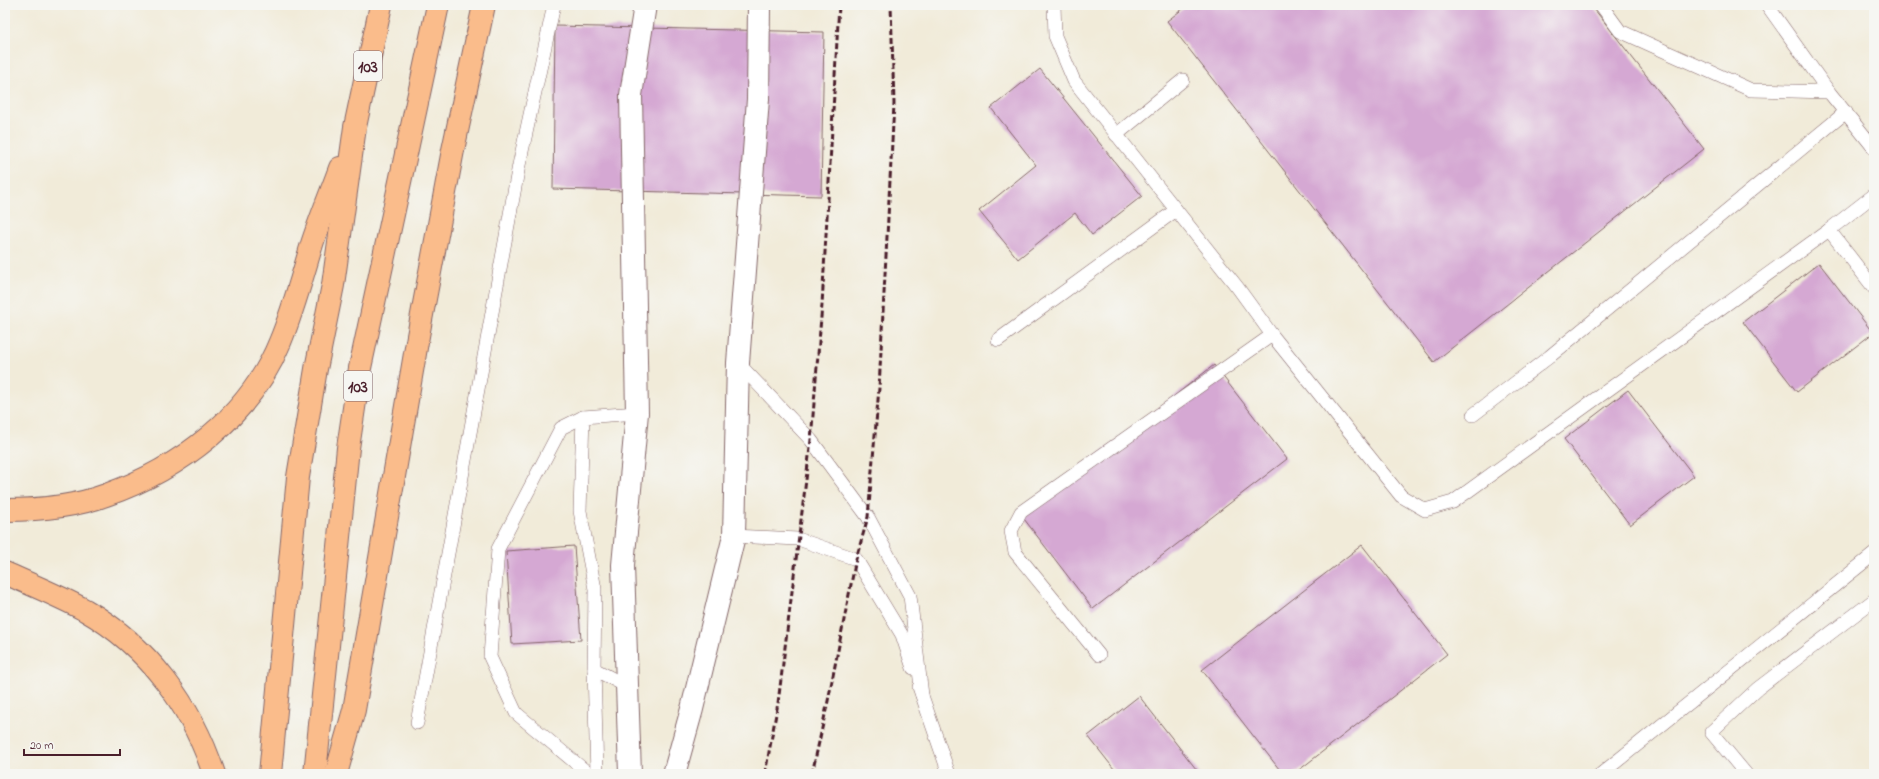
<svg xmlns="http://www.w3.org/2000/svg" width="1879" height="779" viewBox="0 0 1879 779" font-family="'Indie Flower',sans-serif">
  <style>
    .building { fill: #d5a8d3 }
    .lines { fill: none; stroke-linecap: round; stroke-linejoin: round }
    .service-casing { stroke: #846668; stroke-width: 14 }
    .minor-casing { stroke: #846668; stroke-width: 24 }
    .primary-casing { stroke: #846668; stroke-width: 24 }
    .service { stroke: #fff; stroke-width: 13 }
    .minor { stroke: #fff; stroke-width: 22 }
    .primary { stroke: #fabc8b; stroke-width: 22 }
    .rail { stroke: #4a1f2b; stroke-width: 3; stroke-dasharray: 6 3; stroke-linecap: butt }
    .labels { text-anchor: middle; stroke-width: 3.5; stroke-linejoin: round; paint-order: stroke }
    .shield { fill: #f6f6f2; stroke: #7e6067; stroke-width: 1 }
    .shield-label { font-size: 17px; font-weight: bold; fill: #4a1f2b }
  </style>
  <rect width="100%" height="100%" fill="#f6f6f2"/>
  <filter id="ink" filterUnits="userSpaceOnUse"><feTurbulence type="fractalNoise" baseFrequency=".025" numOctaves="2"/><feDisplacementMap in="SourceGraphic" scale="8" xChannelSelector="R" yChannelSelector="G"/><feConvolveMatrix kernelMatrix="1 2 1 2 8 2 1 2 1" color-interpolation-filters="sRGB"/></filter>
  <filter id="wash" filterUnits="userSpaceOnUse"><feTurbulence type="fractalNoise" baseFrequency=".012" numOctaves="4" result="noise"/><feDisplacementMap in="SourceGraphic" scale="16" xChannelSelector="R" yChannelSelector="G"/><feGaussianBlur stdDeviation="0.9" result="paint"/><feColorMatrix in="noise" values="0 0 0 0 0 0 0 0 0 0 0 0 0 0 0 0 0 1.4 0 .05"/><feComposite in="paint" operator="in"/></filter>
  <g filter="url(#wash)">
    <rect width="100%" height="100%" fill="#f1ebd9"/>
    <g id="blocks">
      <g class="building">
        <polygon points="1188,5 1591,5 1704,149 1434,362 1167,21"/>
        <polygon points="555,26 824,32 821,196 553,189"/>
        <polygon points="1040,69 1142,196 1092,235 1075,213 1018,259 979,211 1036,165 991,108"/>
        <polygon points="1819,263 1873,333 1797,392 1743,322"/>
        <polygon points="1214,365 1287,459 1093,609 1021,515"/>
        <polygon points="1628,390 1694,476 1630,525 1564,439"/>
        <polygon points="1362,545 1447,654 1294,774 1283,774 1202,670"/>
        <polygon points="574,546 581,640 512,644 506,551"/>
        <polygon points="1139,696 1200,774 1118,774 1088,736"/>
      </g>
    </g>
  </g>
  <g filter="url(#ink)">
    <use href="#blocks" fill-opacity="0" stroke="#846668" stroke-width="1"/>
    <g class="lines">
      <g class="service-casing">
        <g id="service">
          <polyline points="1054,5 1055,36 1074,81 1238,288 1272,335 1401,496 1425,510 1453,502 1829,230 1874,195"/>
          <polyline points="1601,5 1620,31 1751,90 1829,92"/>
          <polyline points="1767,5 1829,92 1874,148"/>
          <polyline points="1116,135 1183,80"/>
          <polyline points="1829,230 1874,288"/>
          <polyline points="998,340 1176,210"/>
          <polyline points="738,363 811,440 868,517 910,596 922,695"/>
          <polyline points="1473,415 1549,357 1846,112"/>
          <polyline points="583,417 561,428 498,549 490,657 516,713 589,774"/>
          <polyline points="734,536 798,539 856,559 902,635 913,668"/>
          <polyline points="1099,655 1015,552 1011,531 1021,512 1272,335"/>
          <polyline points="594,669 628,687"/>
          <polyline points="919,687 949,774"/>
          <polyline points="417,723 519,165 554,5"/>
          <polyline points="597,774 594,669 595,589 580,511 583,417 637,413"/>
          <polyline points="1601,774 1874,554"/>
          <polyline points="1746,774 1711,732 1757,689 1874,600"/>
        </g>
      </g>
      <g class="minor-casing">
        <g id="minor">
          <polyline points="630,774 623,565 637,413 631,95 645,5"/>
          <polyline points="674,774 692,709 734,536 738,363 758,99 759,5"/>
        </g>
      </g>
      <g class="primary-casing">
        <g id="primary">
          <path d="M5,510C39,510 74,507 106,495C180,469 250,416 280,342C293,311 302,277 312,244C320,219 331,193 340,168"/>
          <path d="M5,573C32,585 59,596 85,610C148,646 192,706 214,774"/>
          <polyline points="270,774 298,477 316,369 333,285 355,127 381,5"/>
          <polyline points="315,774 348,448 360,368 438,5"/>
          <polyline points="336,774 354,710 418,336 453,150 484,5"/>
        </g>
      </g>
      <use href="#service" class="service"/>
      <use href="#minor" class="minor"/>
      <use href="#primary" class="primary"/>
      <g class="rail">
        <polyline points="765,774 778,703 811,440 822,305 839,5"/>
        <polyline points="812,774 828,701 856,559 868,517 879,388 894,104 891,5"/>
      </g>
    </g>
  </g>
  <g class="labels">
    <g class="shield">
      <rect x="354" y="51" width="28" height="30" rx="3"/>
      <rect x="344" y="371" width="28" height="30" rx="3"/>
    </g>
    <g class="shield-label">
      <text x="368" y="72">103</text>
      <text x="358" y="392">103</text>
    </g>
  </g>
  <rect width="1879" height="779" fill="none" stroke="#f6f6f2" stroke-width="20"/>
  <path d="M24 749v6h96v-6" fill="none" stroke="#4a1f2b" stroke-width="2"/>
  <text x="30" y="749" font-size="12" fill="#4a1f2b" stroke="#f6f6f2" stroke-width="3" paint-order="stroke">20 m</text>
</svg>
